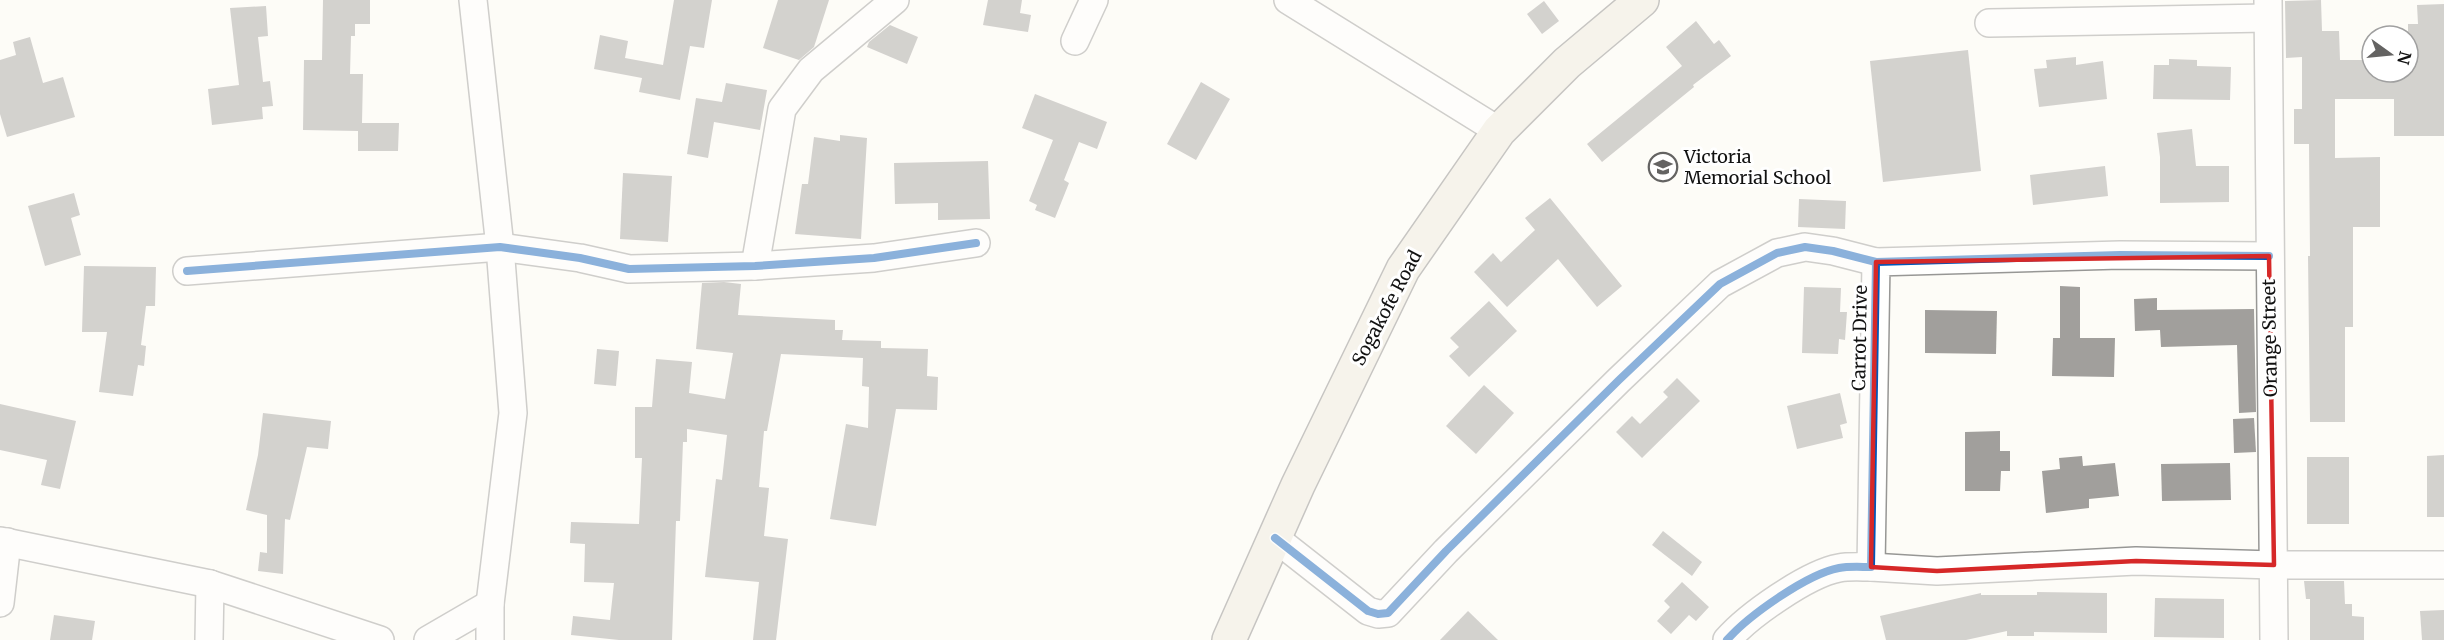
<svg xmlns="http://www.w3.org/2000/svg" width="2444" height="640" viewBox="0 0 2444 640" font-family="Merriweather,serif">
  <style>
    .building { fill: #a19f9c }
    .lines { fill: none; stroke-linecap: round; stroke-linejoin: round }
    .street-casing { stroke: #979795; stroke-width: 30 }
    .primary-casing { stroke: #858482; stroke-width: 36 }
    .street { stroke: #fffffe; stroke-width: 27 }
    .primary { stroke: #ede9dc; stroke-width: 33 }
    .cycleway-casing { stroke: #fff; stroke-width: 11 }
    .cycleway { stroke: #0057b8; stroke-width: 8 }
    .marked { fill: none; stroke: #d62828; stroke-width: 4.5; stroke-linejoin: round }
    .labels { text-anchor: middle; stroke-width: 6; stroke-linejoin: round; paint-order: stroke }
    .poi-label { font-size: 18px; fill: #111; stroke: #fff; text-anchor: start }
    .street-label { font-size: 18px; fill: #111; stroke: #fff }
  </style>
  <rect width="100%" height="100%" fill="#fdfcf7"/>
  <g class="building">
    <polygon points="323,0 370,0 370,24 355,24 355,36 351,36 350,74 363,74 362,123 399,123 398,151 358,151 358,131 303,130 304,60 322,60"/>
    <polygon points="674,0 712,0 704,48 690,46 680,100 639,92 642,78 594,69 600,35 628,41 625,58 663,65"/>
    <polygon points="778,0 829,0 814,47 799,60 763,48"/>
    <polygon points="988,0 1022,0 1020,13 1031,15 1028,32 983,25"/>
    <polygon points="2321,0 2322,31 2339,31 2340,60 2372,60 2372,72 2408,72 2408,24 2418,24 2417,5 2444,4 2444,136 2394,136 2394,99 2335,99 2335,158 2380,157 2380,227 2353,227 2353,327 2345,327 2345,422 2310,422 2308,256 2310,256 2309,144 2294,144 2294,109 2302,109 2302,57 2286,58 2285,1"/>
    <polygon points="1544,1 1559,21 1542,34 1527,14"/>
    <polygon points="266,6 268,36 258,37 263,82 270,81 273,106 262,107 263,119 212,125 208,89 239,85 230,8"/>
    <polygon points="1696,21 1714,44 1719,40 1731,56 1693,85 1694,87 1602,162 1587,144 1682,66 1666,47"/>
    <polygon points="890,25 918,37 907,64 867,47 869,42"/>
    <polygon points="30,37 43,83 63,77 75,117 7,137 0,114 0,60 16,55 13,42"/>
    <polygon points="1968,50 1981,171 1883,182 1870,61"/>
    <polygon points="2076,57 2076,65 2103,61 2107,99 2039,107 2034,69 2047,68 2046,60"/>
    <polygon points="2169,59 2197,60 2197,66 2231,67 2230,100 2153,99 2154,65 2169,65"/>
    <polygon points="1201,82 1230,99 1196,160 1167,144"/>
    <polygon points="726,83 767,90 760,130 714,122 708,158 687,154 696,98 722,102"/>
    <polygon points="1035,94 1107,122 1097,149 1079,142 1064,180 1069,183 1055,218 1035,210 1037,205 1029,201 1053,140 1022,128"/>
    <polygon points="2192,129 2196,166 2229,166 2229,202 2160,203 2160,157 2157,133"/>
    <polygon points="840,135 867,138 861,239 795,234 802,184 808,184 814,137 840,141"/>
    <polygon points="988,161 990,219 938,220 938,203 895,204 894,163"/>
    <polygon points="2105,166 2108,196 2033,205 2030,175"/>
    <polygon points="623,173 672,176 668,242 620,239"/>
    <polygon points="74,193 80,215 71,218 81,255 45,266 28,206"/>
    <polygon points="1550,198 1622,286 1597,307 1558,259 1507,307 1474,272 1493,253 1501,262 1535,230 1525,218"/>
    <polygon points="1799,199 1846,201 1845,229 1798,227"/>
    <polygon points="84,266 156,267 155,306 146,306 141,345 146,346 144,366 138,365 133,396 99,392 107,332 82,332"/>
    <polygon points="724,282 741,284 738,315 835,320 835,330 843,330 842,340 881,341 881,348 928,349 927,376 938,377 937,410 896,409 876,526 830,519 846,424 868,428 869,387 862,386 863,358 781,354 767,431 764,431 759,487 769,488 764,536 788,539 776,640 753,640 759,582 705,577 716,479 722,480 727,435 687,429 687,442 683,442 680,521 676,521 672,640 619,640 571,635 573,616 610,620 614,583 584,582 585,544 570,543 571,522 639,524 642,458 635,458 635,407 652,407 656,359 692,362 689,393 725,399 733,353 696,349 702,283"/>
    <polygon points="2060,286 2080,287 2080,338 2115,338 2114,377 2052,376 2053,338 2060,338"/>
    <polygon points="1804,287 1841,288 1840,312 1847,312 1845,340 1839,339 1838,354 1802,353"/>
    <polygon points="2157,298 2157,310 2254,309 2256,412 2239,413 2237,345 2161,347 2160,330 2135,331 2134,299"/>
    <polygon points="1489,301 1517,331 1469,377 1449,356 1459,347 1450,338"/>
    <polygon points="1925,310 1997,311 1996,354 1925,353"/>
    <polygon points="597,349 619,351 616,386 594,384"/>
    <polygon points="1677,378 1700,401 1642,458 1616,432 1632,416 1640,424 1668,397 1663,392"/>
    <polygon points="1484,385 1514,413 1476,454 1446,426"/>
    <polygon points="1840,393 1847,423 1840,425 1843,438 1797,449 1787,406"/>
    <polygon points="0,404 76,421 60,489 41,485 47,460 0,450"/>
    <polygon points="263,413 331,421 328,449 307,447 290,520 285,519 283,574 258,571 260,552 267,553 267,515 246,510 258,455"/>
    <polygon points="2254,418 2256,452 2234,453 2233,419"/>
    <polygon points="2000,431 2000,451 2010,451 2010,471 2001,471 2000,491 1965,491 1965,432"/>
    <polygon points="2444,455 2444,517 2427,517 2427,456"/>
    <polygon points="2082,456 2083,466 2115,463 2119,496 2089,499 2089,508 2046,513 2042,471 2060,469 2059,458"/>
    <rect x="2307" y="457" width="42" height="67"/>
    <polygon points="2230,463 2231,500 2162,501 2161,464"/>
    <polygon points="1663,531 1702,562 1692,576 1652,545"/>
    <polygon points="2304,581 2344,581 2345,604 2352,604 2352,616 2364,617 2364,640 2310,640 2310,599 2306,599"/>
    <polygon points="1682,582 1709,607 1696,621 1689,615 1671,634 1657,621 1670,607 1664,601"/>
    <polygon points="2037,592 2107,593 2107,633 2034,632 2034,636 2007,636 2007,631 1966,640 1886,640 1880,616 1981,593 1981,595 2037,595"/>
    <polygon points="2155,598 2224,599 2224,638 2154,637"/>
    <polygon points="2444,610 2444,640 2422,640 2420,611"/>
    <polygon points="1468,611 1498,640 1440,640"/>
    <polygon points="54,615 95,621 92,640 50,640"/>
  </g>
  <g class="lines">
    <g class="street-casing">
      <g id="street">
        <polyline points="473,0 500,247 513,413 490,604 490,640"/>
        <polyline points="1288,0 1499,131"/>
        <polyline points="2268,0 2274,640"/>
        <polyline points="1989,23 2267,18"/>
        <polyline points="1075,41 1094,0"/>
        <polyline points="755,266 782,109 811,70 895,0"/>
        <polyline points="187,271 500,247 580,258 629,269 755,266 874,258 976,243"/>
        <polyline points="1275,538 1368,611 1378,614 1388,613 1446,551 1619,380 1720,284 1777,253 1805,247 1833,251 1876,262"/>
        <polyline points="0,541 210,584 380,640"/>
        <polyline points="1871,567 1937,571 2136,561 2274,565 2444,565"/>
        <polyline points="0,603 7,542"/>
        <polyline points="209,640 210,584"/>
        <polyline points="428,640 490,604"/>
        <path d="M1727,640C1748,616 1807,574 1839,568C1849,566 1861,567 1871,567L1876,262L2120,255L2269,256"/>
      </g>
    </g>
    <g class="primary-casing">
      <polyline id="primary" points="1229,640 1298,485 1403,269 1499,131 1567,63 1642,0"/>
    </g>
    <use href="#street" class="street"/>
    <use href="#primary" class="primary"/>
    <g class="cycleway-casing">
      <g id="cycleway">
        <polyline points="187,271 500,247 580,258 629,269 755,266 874,258 976,243"/>
        <polyline points="1275,538 1368,611 1378,614 1388,613 1446,551 1619,380 1720,284 1777,253 1805,247 1833,251 1876,262"/>
        <path d="M1727,640C1748,616 1807,574 1839,568C1849,566 1861,567 1871,567L1876,262L2120,255L2269,256"/>
      </g>
    </g>
    <use href="#cycleway" class="cycleway"/>
  </g>
  <path d="M0 0H2444V640H0ZM2269,256L2274,565L2136,561L1937,571L1871,567L1876,262Z" fill="#fdfcf7" fill-opacity=".55" fill-rule="evenodd"/>
  <path class="marked" d="M2269,256L2274,565L2136,561L1937,571L1871,567L1876,262Z"/>
  <defs>
    <g id="school-ring" transform="scale(1.5)"><circle r="9.5" fill="#fff" stroke="#646362" stroke-width="1.5"/><path d="M0-5L7-2L0 1L-7-2ZM-4 1L0 2.5L4 1V4Q0 6-4 4Z" fill="#646362"/></g>
  </defs>
  <g fill-rule="evenodd">
    <use href="#school-ring" x="1663" y="167"/>
  </g>
  <g class="labels">
    <g class="poi-label">
      <text x="1684" y="163">Victoria<tspan x="1684" dy="21">Memorial School</tspan></text>
    </g>
    <g class="street-label">
      <text transform="translate(1387 308) rotate(-62)" y="6">Sogakofe Road</text>
      <text transform="translate(1860 338) rotate(-89)" y="6">Carrot Drive</text>
      <text transform="translate(2270 338) rotate(-91)" y="6">Orange Street</text>
    </g>
  </g>
  <g transform="translate(2390 54) rotate(105)"><circle r="28" fill="#ffffff" stroke="#a0a0a0" stroke-width="1.5"/>
  <path d="M0-4.5L10 22L0 15L-10 22Z" fill="#646362"/>
  <text y="-9" font-size="16" font-weight="bold" text-anchor="middle" fill="#111111">N</text>
  </g>
</svg>
